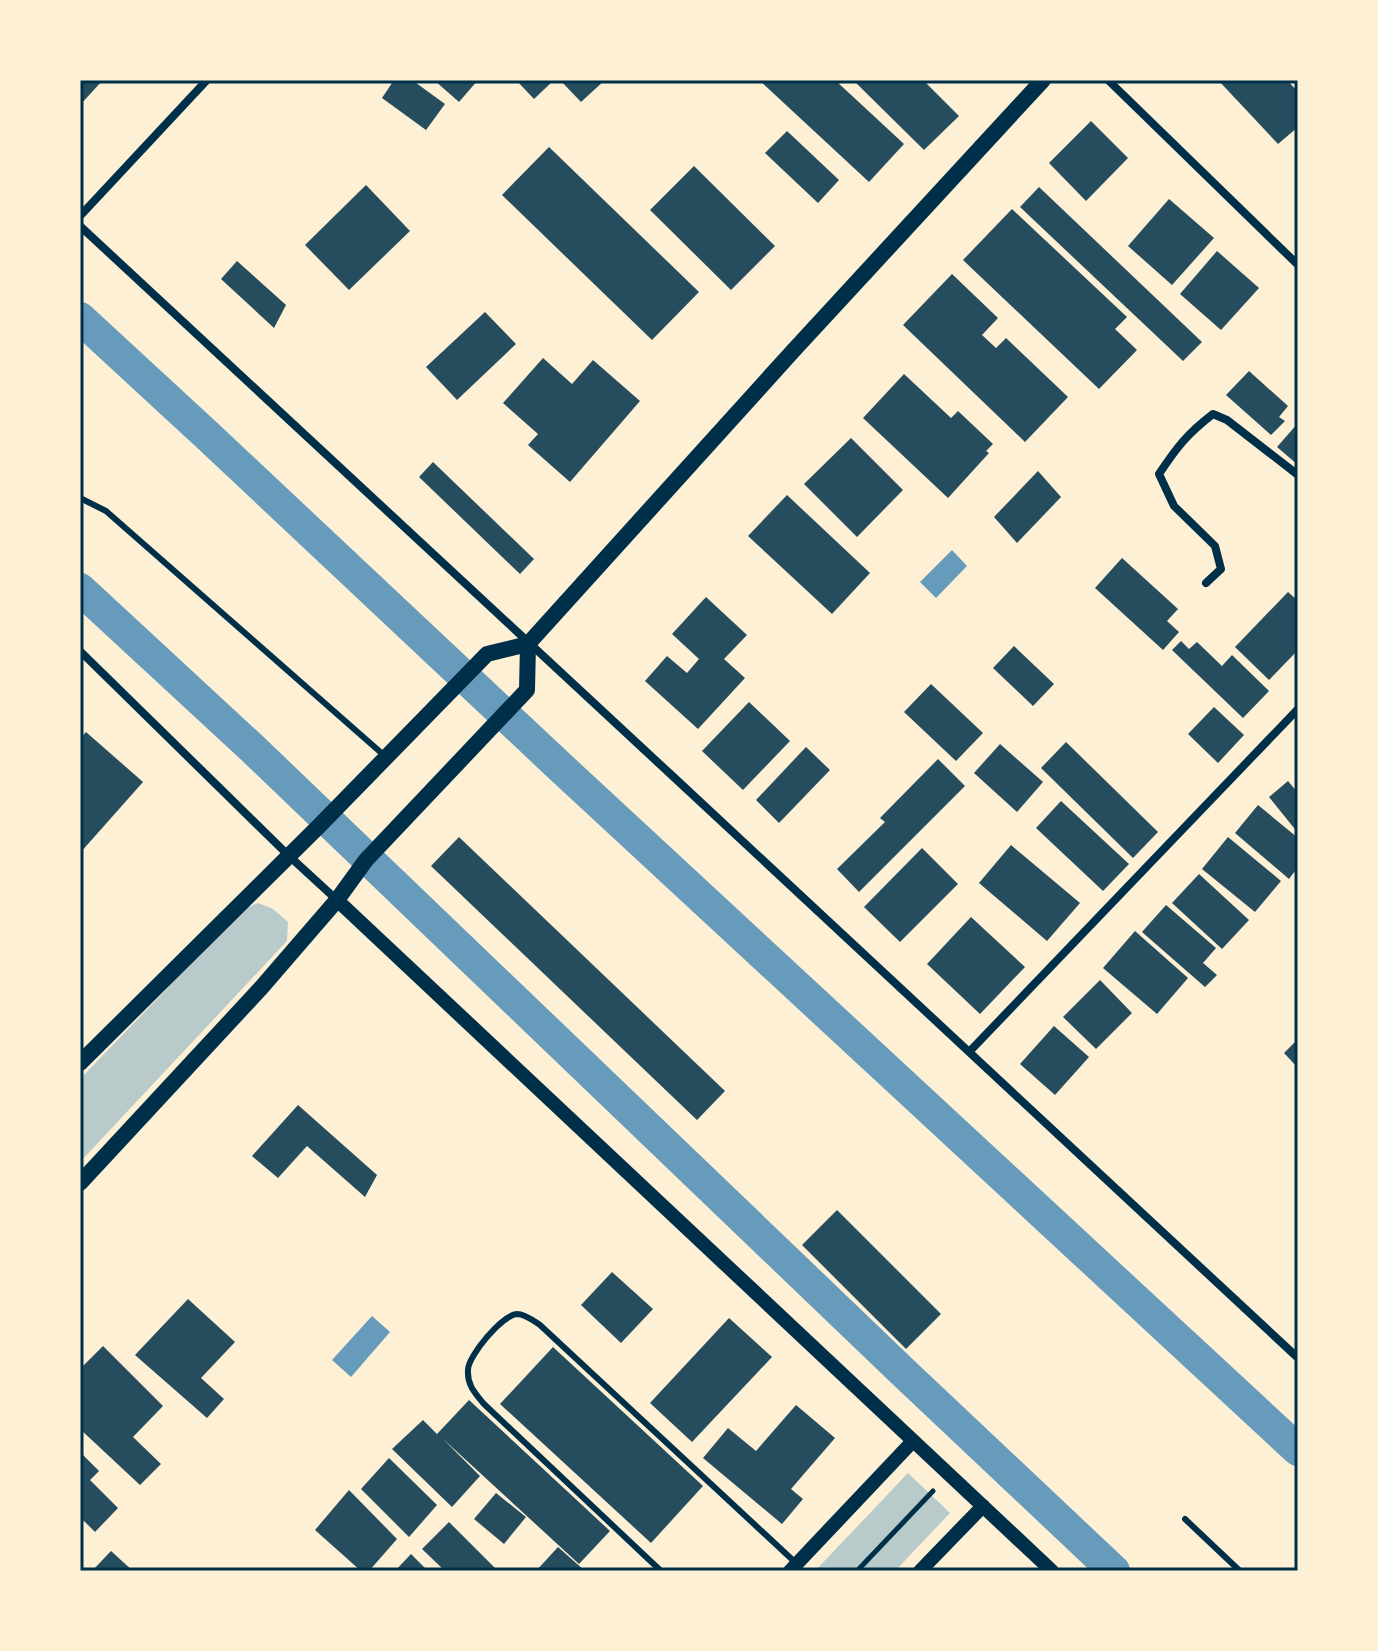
<svg xmlns="http://www.w3.org/2000/svg" width="1378" height="1651" viewBox="0 0 1378 1651" font-family="'Varela Round',sans-serif">
  <style>
    .green { fill: #b9caca }
    .water { fill: #669bbc }
    .lines { fill: none; stroke-linecap: round; stroke-linejoin: round }
    .canal { stroke: #669bbc; stroke-width: 32 }
    .building { fill: #264d5e }
    .path { stroke: #003049; stroke-width: 5 }
    .service { stroke: #003049; stroke-width: 6 }
    .minor { stroke: #003049; stroke-width: 8 }
    .tertiary { stroke: #003049; stroke-width: 14 }
    .secondary { stroke: #003049; stroke-width: 16 }
    .neatline { fill: none; stroke: #003049; stroke-width: 3 }
  </style>
  <rect width="100%" height="100%" fill="#fdf0d5"/>
  <g class="green">
    <polygon points="258,903 273,909 288,922 287,941 80,1162 80,1079 244,909"/>
    <polygon points="908,1473 950,1513 895,1571 815,1571"/>
  </g>
  <g class="water">
    <polygon points="952,550 967,566 936,598 920,582"/>
    <polygon points="372,1316 390,1332 351,1377 332,1360"/>
  </g>
  <g class="lines">
    <g class="canal">
      <polyline points="80,318 209,437 556,763 1298,1450"/>
      <polyline points="80,589 252,748 903,1372 1114,1571"/>
    </g>
  </g>
  <g class="building">
    <polygon points="80,80 103,80 80,105"/>
    <polygon points="394,80 412,80 445,104 426,130 382,98"/>
    <polygon points="434,80 478,80 459,102"/>
    <polygon points="516,80 554,80 534,99"/>
    <polygon points="560,80 605,80 581,102"/>
    <polygon points="759,80 835,80 904,144 869,182"/>
    <polygon points="853,80 923,80 959,116 924,150"/>
    <polygon points="1218,80 1287,80 1298,92 1298,127 1278,144"/>
    <polygon points="1091,121 1128,158 1086,201 1049,163"/>
    <polygon points="787,131 839,180 818,203 765,153"/>
    <polygon points="549,147 699,292 652,340 502,195"/>
    <polygon points="694,166 775,246 731,290 650,210"/>
    <polygon points="366,185 410,231 349,290 305,245"/>
    <polygon points="1039,187 1202,342 1183,361 1020,207"/>
    <polygon points="1169,199 1214,238 1172,285 1128,246"/>
    <polygon points="1012,209 1127,317 1115,329 1137,350 1099,389 963,260"/>
    <polygon points="1217,251 1259,288 1221,330 1180,294"/>
    <polygon points="237,261 286,305 274,328 221,279"/>
    <polygon points="952,274 998,318 982,335 996,348 1006,338 1068,397 1025,442 903,325"/>
    <polygon points="485,312 516,344 457,400 426,367"/>
    <polygon points="543,358 572,384 593,360 640,401 570,482 528,445 538,434 503,403"/>
    <polygon points="1249,371 1288,406 1279,417 1285,421 1271,435 1226,395"/>
    <polygon points="904,374 951,418 958,411 993,444 986,451 989,453 948,498 863,418"/>
    <polygon points="1298,423 1298,465 1277,447"/>
    <polygon points="851,438 903,490 857,537 804,484"/>
    <polygon points="433,462 534,559 520,574 419,477"/>
    <polygon points="1038,471 1061,497 1017,543 994,517"/>
    <polygon points="787,495 870,573 832,614 748,536"/>
    <polygon points="1122,558 1178,609 1167,621 1179,632 1163,650 1095,588"/>
    <polygon points="1288,592 1298,601 1298,650 1269,680 1235,647"/>
    <polygon points="706,597 747,635 724,659 745,678 698,729 645,681 667,656 687,673 699,659 672,634"/>
    <polygon points="1181,641 1189,649 1197,642 1222,666 1232,655 1269,691 1243,718 1172,650"/>
    <polygon points="1014,646 1054,684 1033,706 993,668"/>
    <polygon points="931,684 983,733 956,761 904,712"/>
    <polygon points="749,702 790,741 743,790 702,751"/>
    <polygon points="1214,707 1244,735 1218,763 1188,734"/>
    <polygon points="86,732 143,782 80,853 80,739"/>
    <polygon points="1066,742 1158,832 1133,858 1041,768"/>
    <polygon points="1000,744 1043,782 1017,812 974,773"/>
    <polygon points="806,747 830,770 779,823 756,800"/>
    <polygon points="938,759 965,786 859,892 837,869 885,822 880,818"/>
    <polygon points="1288,781 1298,793 1298,833 1269,797"/>
    <polygon points="1061,801 1129,864 1103,891 1036,828"/>
    <polygon points="1258,805 1298,838 1298,867 1289,879 1235,833"/>
    <polygon points="459,837 725,1091 697,1120 431,866"/>
    <polygon points="1228,837 1281,881 1255,912 1202,869"/>
    <polygon points="1011,845 1080,903 1047,941 979,883"/>
    <polygon points="922,848 958,884 900,942 864,907"/>
    <polygon points="1199,874 1249,920 1222,949 1172,903"/>
    <polygon points="1166,905 1216,948 1203,963 1217,975 1205,987 1142,932"/>
    <polygon points="971,917 1025,967 980,1014 927,964"/>
    <polygon points="1135,931 1188,978 1157,1014 1103,968"/>
    <polygon points="1100,980 1132,1013 1096,1049 1063,1017"/>
    <polygon points="1054,1026 1089,1057 1055,1095 1020,1064"/>
    <polygon points="1298,1039 1298,1068 1284,1053"/>
    <polygon points="298,1105 377,1175 365,1197 307,1146 278,1178 252,1156"/>
    <polygon points="837,1210 941,1314 906,1349 802,1245"/>
    <polygon points="612,1272 653,1309 621,1343 581,1305"/>
    <polygon points="188,1299 235,1342 201,1378 224,1399 207,1418 135,1355"/>
    <polygon points="729,1318 772,1357 692,1442 650,1403"/>
    <polygon points="103,1346 163,1406 133,1437 161,1464 140,1485 80,1429 80,1369"/>
    <polygon points="553,1347 703,1486 651,1543 500,1404"/>
    <polygon points="469,1400 610,1531 579,1564 442,1438 480,1476 452,1507 392,1449 423,1420 437,1434"/>
    <polygon points="796,1405 835,1438 791,1489 803,1499 782,1524 703,1458 728,1428 756,1451"/>
    <polygon points="80,1452 99,1471 90,1480 118,1508 95,1532 80,1517"/>
    <polygon points="389,1458 437,1505 409,1537 361,1489"/>
    <polygon points="349,1490 397,1539 369,1571 361,1571 315,1530"/>
    <polygon points="496,1493 526,1517 504,1544 474,1519"/>
    <polygon points="449,1522 498,1571 445,1571 422,1549"/>
    <polygon points="558,1547 585,1571 536,1571"/>
    <polygon points="111,1551 133,1571 92,1571"/>
    <polygon points="411,1554 428,1571 395,1571"/>
  </g>
  <g class="lines">
    <polyline class="path" points="857,1571 933,1491"/>
    <g class="service">
      <polyline points="80,498 106,511 386,757"/>
      <polyline points="1185,1519 1240,1571"/>
      <path d="M661,1571L484,1404C475,1393 467,1385 468,1370C468,1356 502,1315 517,1314C525,1314 534,1321 540,1325L797,1564"/>
    </g>
    <g class="minor">
      <polyline points="1108,80 1298,265"/>
      <polyline points="80,216 207,80"/>
      <path d="M80,226C485,604 894,979 1298,1358"/>
      <path d="M1206,583L1221,569L1215,546L1174,506L1159,474C1177,447 1187,434 1213,414L1227,420L1298,475"/>
      <polyline points="80,651 288,855 337,900"/>
      <polyline points="970,1051 1298,709"/>
    </g>
    <g class="tertiary">
      <polyline points="337,900 1052,1571"/>
      <polyline points="790,1571 913,1441"/>
      <polyline points="920,1571 983,1506"/>
    </g>
    <g class="secondary">
      <polyline points="528,644 793,351 1043,80"/>
      <polyline points="80,1063 320,825 487,654 528,644"/>
      <polyline points="80,1183 261,988 337,900 366,860 527,690 528,644"/>
    </g>
  </g>
  <rect width="1378" height="1651" fill="none" stroke="#fdf0d5" stroke-width="164"/>
  <rect x="82" y="82" width="1214" height="1487" class="neatline"/>
</svg>
